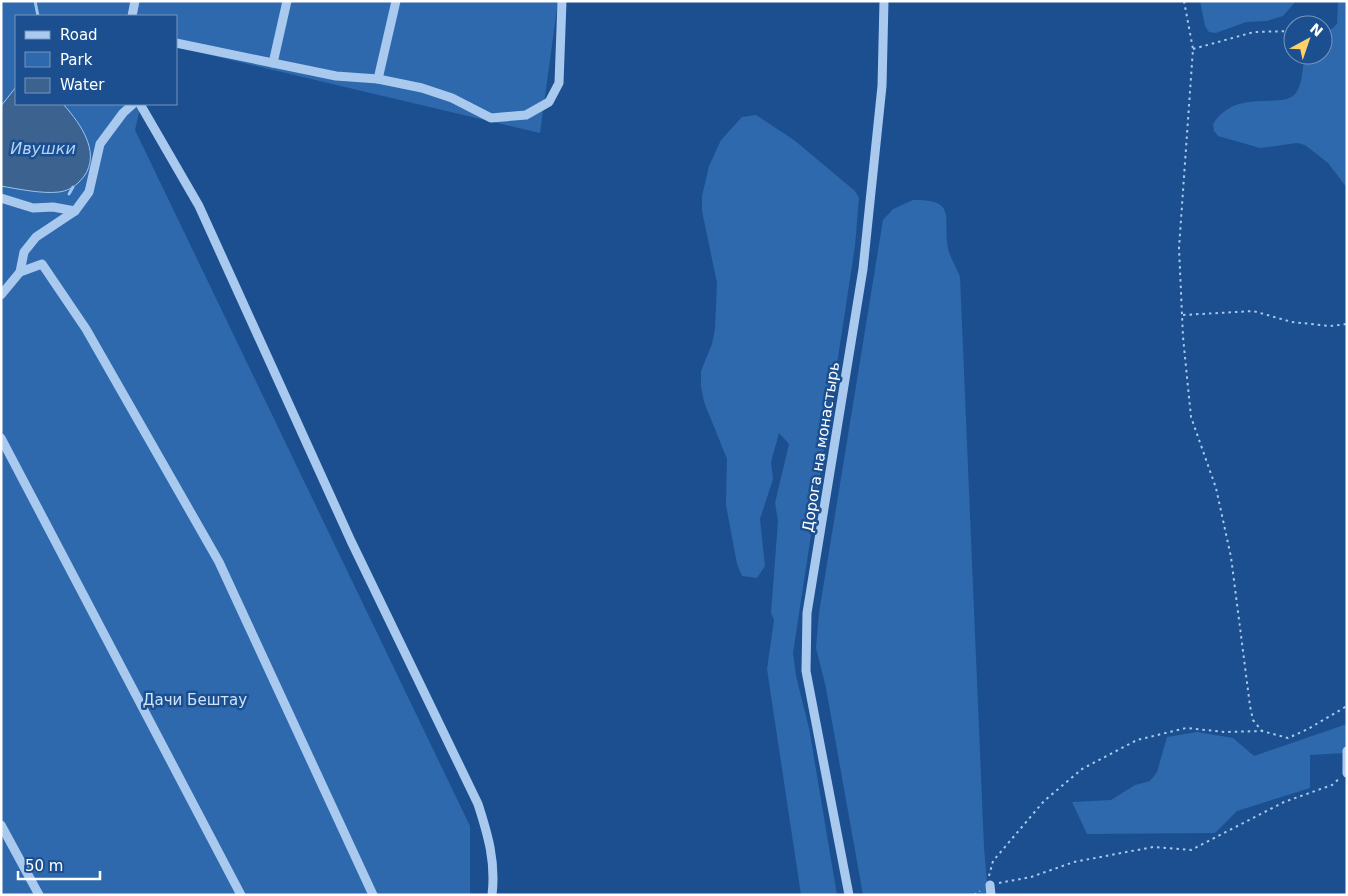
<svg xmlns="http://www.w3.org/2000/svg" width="1348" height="896" viewBox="0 0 1348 896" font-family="'DejaVu Sans',sans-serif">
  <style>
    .green { fill: #2e69ad }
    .water { fill: #3c6290; stroke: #9cc4f0 }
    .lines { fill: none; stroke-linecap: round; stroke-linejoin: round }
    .stream { stroke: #9cc4f0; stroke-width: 3 }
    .path { stroke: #a9c9ee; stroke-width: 2; stroke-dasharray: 2.5 4; stroke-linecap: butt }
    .minor { stroke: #a9c9ee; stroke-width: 9 }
    .labels { text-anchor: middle; stroke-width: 5; stroke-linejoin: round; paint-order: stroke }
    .street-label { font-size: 15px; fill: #fff; stroke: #1b4f8f }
    .park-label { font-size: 15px; fill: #cfe3fa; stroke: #1b4f8f }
    .water-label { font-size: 16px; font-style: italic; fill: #b5d3f5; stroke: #1b4f8f }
  </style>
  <rect width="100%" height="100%" fill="#1b4f8f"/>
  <g class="green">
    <polygon points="1,1 558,1 540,133 176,47 176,16 16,16 16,104 141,104 135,130 470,826 470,895 1,895"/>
    <polygon points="1200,1 1296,1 1283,16 1267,21 1246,22 1216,33 1209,32 1205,26"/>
    <path d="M1338,1H1347V188L1328,163L1305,145L1297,143L1260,148L1218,136L1214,131L1213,124C1237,86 1283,111 1296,93C1304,81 1301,67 1306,55H1323V37L1337,24Z"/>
    <polygon points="756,115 794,140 855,191 859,198 855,246 793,653 796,676 809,728 837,895 801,895 767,669 774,620 771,613 778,521 775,503 789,444 779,433 771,462 773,479 760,519 765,566 757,578 742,576 737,564 726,505 727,459 704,402 701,386 701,371 712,344 715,329 717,283 702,211 702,196 709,166 721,140 742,117"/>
    <path d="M913,200C959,199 942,219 948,248C950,258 957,268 960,277L984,847L988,895H863L826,688L816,648L819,613L883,220L893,209Z"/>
    <polygon points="1347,724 1346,753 1310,755 1310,788 1237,811 1215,833 1087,834 1072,802 1111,800 1135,785 1150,781 1157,772 1167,737 1197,732 1233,738 1254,756"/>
  </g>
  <path class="water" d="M16,87V104H63C81,124 105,157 79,182C74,187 67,191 59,192C42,194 18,189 1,186V106Z"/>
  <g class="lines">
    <g class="stream">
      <polyline points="35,1 38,16"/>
      <polyline points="69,194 73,187"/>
    </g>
    <g class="path">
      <polyline points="1184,1 1193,49 1179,248 1183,337 1191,417 1216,488 1231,557 1250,706 1253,720 1262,731"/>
      <polyline points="1193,49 1254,32 1293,31"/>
      <polyline points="1183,315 1253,311 1292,322 1330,326 1347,324"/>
      <polyline points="989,876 993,861 1044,801 1082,769 1137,740 1186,728 1225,732 1262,731 1288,738 1308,729 1347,706"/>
      <polyline points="999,883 1031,877 1074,862 1153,847 1191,850 1284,802 1332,785 1340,778"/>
      <polyline points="974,895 980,891"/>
    </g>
    <g class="minor">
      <polyline points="132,16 135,1"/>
      <polyline points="176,43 336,76 378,79 422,88 452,98 491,118 526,115 549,102 559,83 562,1"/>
      <polyline points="273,63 287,1"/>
      <polyline points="378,79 396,1"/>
      <path d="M140,104L199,206L351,541L478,804C488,835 496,862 492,895"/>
      <polyline points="1,198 33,208 53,207 75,211"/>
      <polyline points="20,272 42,264 86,329 219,562 373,895"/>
      <polyline points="1,295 20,272 24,252 36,237 75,211 89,192 100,144 123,113 133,104"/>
      <polyline points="1,438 241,895"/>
      <polyline points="1347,751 1347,773"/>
      <polyline points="1,825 39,895"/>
      <polyline points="990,885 991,895"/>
      <polyline points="849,895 806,671 807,613 863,269 882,86 884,1"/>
    </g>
  </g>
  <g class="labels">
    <g class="street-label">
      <text transform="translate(821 447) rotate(-81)" y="5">Дорога на монастырь</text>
    </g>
    <g class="park-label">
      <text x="195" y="705">Дачи Бештау</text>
    </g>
    <g class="water-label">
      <text x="43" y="154">Ивушки</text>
    </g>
  </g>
  <rect width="1348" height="896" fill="none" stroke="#ffffff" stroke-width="5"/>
  <rect x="15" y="15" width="162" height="90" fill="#1b4f8f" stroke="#7695bc"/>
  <rect x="25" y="31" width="25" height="8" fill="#a9c9ee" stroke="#7695bc"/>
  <text x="60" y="40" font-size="15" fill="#ffffff">Road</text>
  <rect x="25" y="52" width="25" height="15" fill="#2e69ad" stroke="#7695bc"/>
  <text x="60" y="65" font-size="15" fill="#ffffff">Park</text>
  <rect x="25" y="78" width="25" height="15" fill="#3c6290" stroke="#7695bc"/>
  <text x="60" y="90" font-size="15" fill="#ffffff">Water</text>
  <g transform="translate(1308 40) rotate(40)"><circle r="24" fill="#1b4f8f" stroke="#7695bc"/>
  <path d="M0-4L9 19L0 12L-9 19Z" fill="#ffd166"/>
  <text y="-8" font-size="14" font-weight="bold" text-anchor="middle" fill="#ffffff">N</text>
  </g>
  <path d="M18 871v8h82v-8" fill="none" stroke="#ffffff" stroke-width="2.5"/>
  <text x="25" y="871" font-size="15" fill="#ffffff" stroke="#1b4f8f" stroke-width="4" paint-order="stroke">50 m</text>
</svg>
